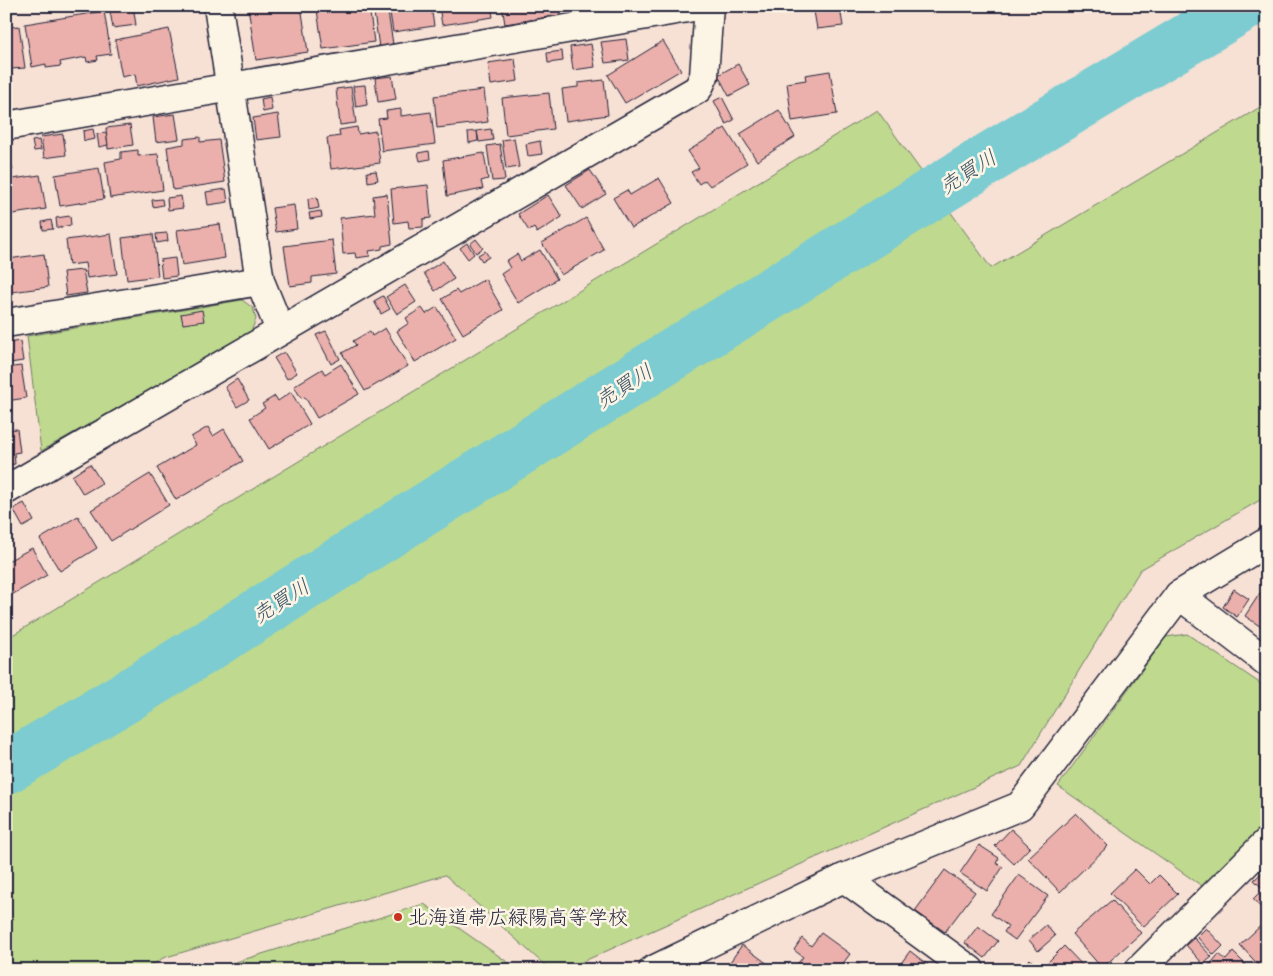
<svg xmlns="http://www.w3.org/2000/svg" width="1273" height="976" viewBox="0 0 1273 976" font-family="Dekko,'Klee One',sans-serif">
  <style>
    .green { fill: #bfd98f; stroke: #707e65 }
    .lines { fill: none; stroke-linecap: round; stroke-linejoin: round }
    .river { stroke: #7bccd1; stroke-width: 52 }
    .building { fill: #ebb0ab; stroke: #22223b }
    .street-casing { stroke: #22223b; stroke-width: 31 }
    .street { stroke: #fcf5e5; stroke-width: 28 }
    .poi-dot { fill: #c8321e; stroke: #fcf5e5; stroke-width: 2 }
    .labels { text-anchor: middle; stroke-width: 5; stroke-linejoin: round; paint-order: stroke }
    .poi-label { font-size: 20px; fill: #22223b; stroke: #fcf5e5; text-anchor: start }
    .water-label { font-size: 21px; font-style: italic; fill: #3d5568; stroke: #fcf5e5 }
  </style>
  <rect width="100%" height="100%" fill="#f7e0d4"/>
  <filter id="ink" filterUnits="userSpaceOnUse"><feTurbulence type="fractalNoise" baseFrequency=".02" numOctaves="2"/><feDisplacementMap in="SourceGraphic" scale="10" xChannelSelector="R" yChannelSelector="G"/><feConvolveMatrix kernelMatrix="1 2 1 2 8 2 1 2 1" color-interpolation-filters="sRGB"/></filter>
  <g filter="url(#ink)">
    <g class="green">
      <polygon points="1267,103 1267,496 1140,570 1021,766 564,970 550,970 445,875 163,958 145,970 6,970 6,639 877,110 991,268"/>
      <polygon points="242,300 253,308 256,319 250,334 41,451 27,336"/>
      <polygon points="1187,634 1267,688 1267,821 1202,886 1058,786 1166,637"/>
      <polygon points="424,904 519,970 210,970"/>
    </g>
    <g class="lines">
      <polyline class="river" points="6,768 126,697 566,421 993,156 1243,6"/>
    </g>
    <g class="building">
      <polygon points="109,6 133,6 136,25 113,28"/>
      <polygon points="301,6 308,52 256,60 248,7"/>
      <polygon points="341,6 369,6 374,42 323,49 317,10"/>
      <polygon points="373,6 387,6 393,44 379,47"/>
      <polygon points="389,6 431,6 434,26 393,32"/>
      <polygon points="439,6 491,6 493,17 442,25"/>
      <polygon points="502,6 560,6 561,15 505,24"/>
      <polygon points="840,8 843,26 817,29 814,11"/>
      <polygon points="104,11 111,54 97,56 98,60 87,62 86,57 60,62 61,66 46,68 46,64 32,67 25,24"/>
      <polygon points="19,26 25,68 11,69 12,76 6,77 6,28"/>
      <polygon points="169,29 179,77 137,86 135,74 122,77 115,40"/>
      <polygon points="626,39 629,60 605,63 601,42"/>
      <polygon points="663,41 681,70 625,103 608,75"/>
      <polygon points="591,44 595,67 573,70 570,47"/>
      <polygon points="562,51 563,61 548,63 547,53"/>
      <polygon points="515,59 518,81 491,85 488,63"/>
      <polygon points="738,64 750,85 729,96 718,75"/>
      <polygon points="830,71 837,114 792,121 787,83 806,80 805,75"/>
      <polygon points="392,76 396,99 378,102 375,78"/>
      <polygon points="604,80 608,115 566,121 562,89 578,87 578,83"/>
      <polygon points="365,85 367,105 356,107 353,86"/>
      <polygon points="351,87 356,123 340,125 336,89"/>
      <polygon points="484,90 488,122 437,128 434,96"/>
      <polygon points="549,93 553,129 506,135 502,98"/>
      <polygon points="270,97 272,110 263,112 261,99"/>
      <polygon points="722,97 734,120 726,124 714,101"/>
      <polygon points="401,109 401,116 431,112 435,144 382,151 378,119 387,118 386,111"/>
      <polygon points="779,110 795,137 757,161 740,134"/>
      <polygon points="175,114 179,139 156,142 153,117"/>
      <polygon points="278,114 281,137 256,140 253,118"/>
      <polygon points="130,125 133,145 108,149 106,128"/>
      <polygon points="357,127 358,134 376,131 380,163 331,169 327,138 340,136 339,130"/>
      <polygon points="725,128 747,163 710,186 705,180 699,184 691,172 699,168 688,151"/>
      <polygon points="93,129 95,139 84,141 83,131"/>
      <polygon points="491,129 493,140 479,142 477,131"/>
      <polygon points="477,131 478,141 469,143 468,132"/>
      <polygon points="106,133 108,145 99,147 97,134"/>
      <polygon points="63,134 66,155 44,158 41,137"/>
      <polygon points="200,137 200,142 219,140 225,182 173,190 167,147 184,144 184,139"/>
      <polygon points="514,138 519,167 506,169 502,140"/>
      <polygon points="39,140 41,150 34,151 32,141"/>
      <polygon points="540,141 542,154 528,156 526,144"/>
      <polygon points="6,144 8,144 13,170 6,171"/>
      <polygon points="500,144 505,180 492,181 487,146"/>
      <polygon points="138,150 138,156 158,154 163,190 110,198 105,162 121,159 121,152"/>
      <polygon points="429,151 430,159 420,161 418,153"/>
      <polygon points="484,153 488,179 481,181 483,189 447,196 443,160"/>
      <polygon points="99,168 104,199 60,206 55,175"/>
      <polygon points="590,170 606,194 582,209 566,185"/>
      <polygon points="376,171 378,180 368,182 367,172"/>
      <polygon points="40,175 46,209 6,215 6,180"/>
      <polygon points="659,178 674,203 631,228 613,198 627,190 630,195"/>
      <polygon points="428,185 431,218 423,219 423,227 409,228 408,221 394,223 391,189"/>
      <polygon points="226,189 228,202 208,205 206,192"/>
      <polygon points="387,194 392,244 382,246 382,249 369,251 370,256 356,258 355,253 343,254 340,218 375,214 373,196"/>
      <polygon points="548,195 562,217 537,233 534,228 529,231 518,214"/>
      <polygon points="181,196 183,208 168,210 167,198"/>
      <polygon points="317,197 319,208 309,210 308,199"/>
      <polygon points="162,199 163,205 153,207 152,200"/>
      <polygon points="294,205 297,229 276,232 272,208"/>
      <polygon points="321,211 322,217 310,219 309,213"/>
      <polygon points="70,216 71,225 57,228 56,218"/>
      <polygon points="586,218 604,250 561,275 542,243"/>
      <polygon points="51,220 53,229 43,230 42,222"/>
      <polygon points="220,224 225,258 182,265 177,230"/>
      <polygon points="167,233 168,241 157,243 156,234"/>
      <polygon points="111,234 117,274 87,278 85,263 69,265 66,240"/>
      <polygon points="153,234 158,276 127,280 122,238"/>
      <polygon points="476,239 483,248 476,253 470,244"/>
      <polygon points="332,240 336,274 312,277 312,283 290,286 284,246"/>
      <polygon points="467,243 474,254 468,259 460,248"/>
      <polygon points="540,250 557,279 518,303 501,274 510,268 506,261 517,254 521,261"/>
      <polygon points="485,251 489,257 482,261 478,255"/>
      <polygon points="44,254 48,287 12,292 8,259"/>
      <polygon points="175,258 177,276 162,278 160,260"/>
      <polygon points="443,261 454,279 435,291 424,273"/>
      <polygon points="83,270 87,293 66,296 63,272"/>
      <polygon points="485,279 503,310 463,334 442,299 456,290 459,294"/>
      <polygon points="405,285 416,302 397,314 386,297"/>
      <polygon points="383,296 390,309 381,314 374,301"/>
      <polygon points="437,307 456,338 415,362 397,331 409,323 406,318 422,308 426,314"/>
      <polygon points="202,310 204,321 183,324 181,314"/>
      <polygon points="385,328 408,366 365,391 342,353 356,345 353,341 370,331 372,336"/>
      <polygon points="326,331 340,359 331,364 316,335"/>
      <polygon points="20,341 23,361 10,363 8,343"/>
      <polygon points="284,352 297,373 287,379 274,358"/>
      <polygon points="341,364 359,394 317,418 305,397 301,398 294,386 322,369 325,374"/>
      <polygon points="21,366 26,398 6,401 6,368"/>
      <polygon points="237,379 249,400 237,407 225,387"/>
      <polygon points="291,392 310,424 269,449 250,418 265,408 262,404 275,396 278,401"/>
      <polygon points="208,427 213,436 224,429 243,461 176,500 157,468 196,445 191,437"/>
      <polygon points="17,429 20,452 14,453 15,464 6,465 6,430"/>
      <polygon points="90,464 102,483 83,494 72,476"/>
      <polygon points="150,474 169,505 111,541 91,510"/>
      <polygon points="24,503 34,521 23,527 13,509"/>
      <polygon points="78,516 97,548 60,571 40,539"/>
      <polygon points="32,548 47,575 6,598 6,562"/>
      <polygon points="1234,589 1249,599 1237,617 1223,607"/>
      <polygon points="1260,593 1267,596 1267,631 1245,616"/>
      <polygon points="1076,813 1108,846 1060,892 1028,858"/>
      <polygon points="1011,829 1030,847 1014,864 995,846"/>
      <polygon points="979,845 999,858 996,863 1003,867 987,891 960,873"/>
      <polygon points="1267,868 1267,893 1254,880"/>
      <polygon points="1135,869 1150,884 1159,875 1178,894 1143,927 1110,893"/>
      <polygon points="945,870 975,892 945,932 915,911"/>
      <polygon points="1019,875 1048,896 1015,940 1004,932 1008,926 991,914"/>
      <polygon points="1259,893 1267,902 1267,906 1263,910 1253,899"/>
      <polygon points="1112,900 1141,933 1102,968 1072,934"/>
      <polygon points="1267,920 1267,970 1263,970 1240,945"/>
      <polygon points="1046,925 1055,936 1038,951 1029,940"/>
      <polygon points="978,926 998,941 985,958 965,943"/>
      <polygon points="1206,928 1223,946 1214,955 1197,937"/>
      <polygon points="821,933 850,954 838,970 797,970 794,968 803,957 794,950 802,938 811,946"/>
      <polygon points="1194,938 1212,957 1203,964 1186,945"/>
      <polygon points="742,945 772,967 770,970 733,970 736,966 730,962"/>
      <polygon points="1064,946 1087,970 1053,970 1047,963"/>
      <polygon points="910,951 928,965 924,970 896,970"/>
      <polygon points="1233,952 1251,970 1205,970 1219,954 1226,960"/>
      <polygon points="1030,959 1040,970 1018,970"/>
      <polygon points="858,963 866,970 853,970"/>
      <polygon points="1169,964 1174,970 1163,970"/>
    </g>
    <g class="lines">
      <g class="street-casing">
        <g id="street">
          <polyline points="218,6 260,281 280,330"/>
          <polyline points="6,126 699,6"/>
          <polyline points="6,323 260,281"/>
          <polyline points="6,490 698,89 704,76 709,6"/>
          <polyline points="1179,595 1267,662"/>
          <polyline points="844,878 970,970"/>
          <polyline points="653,970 844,878 1020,806 1179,595 1267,542"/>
          <polyline points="1139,970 1267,842"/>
        </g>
      </g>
      <use href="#street" class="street"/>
    </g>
  </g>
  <circle class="poi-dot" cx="398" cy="917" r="5"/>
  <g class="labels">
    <g class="poi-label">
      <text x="408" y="924">北海道帯広緑陽高等学校</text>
    </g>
    <g class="water-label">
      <text transform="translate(968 172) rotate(-32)" y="7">売買川</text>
      <text transform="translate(624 386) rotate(-32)" y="7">売買川</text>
      <text transform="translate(281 601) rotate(-32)" y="7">売買川</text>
    </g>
  </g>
  <rect width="1273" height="976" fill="none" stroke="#fcf5e5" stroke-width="25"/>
  <rect x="12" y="12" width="1248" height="951" fill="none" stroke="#22223b" stroke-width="2" filter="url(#ink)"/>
</svg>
